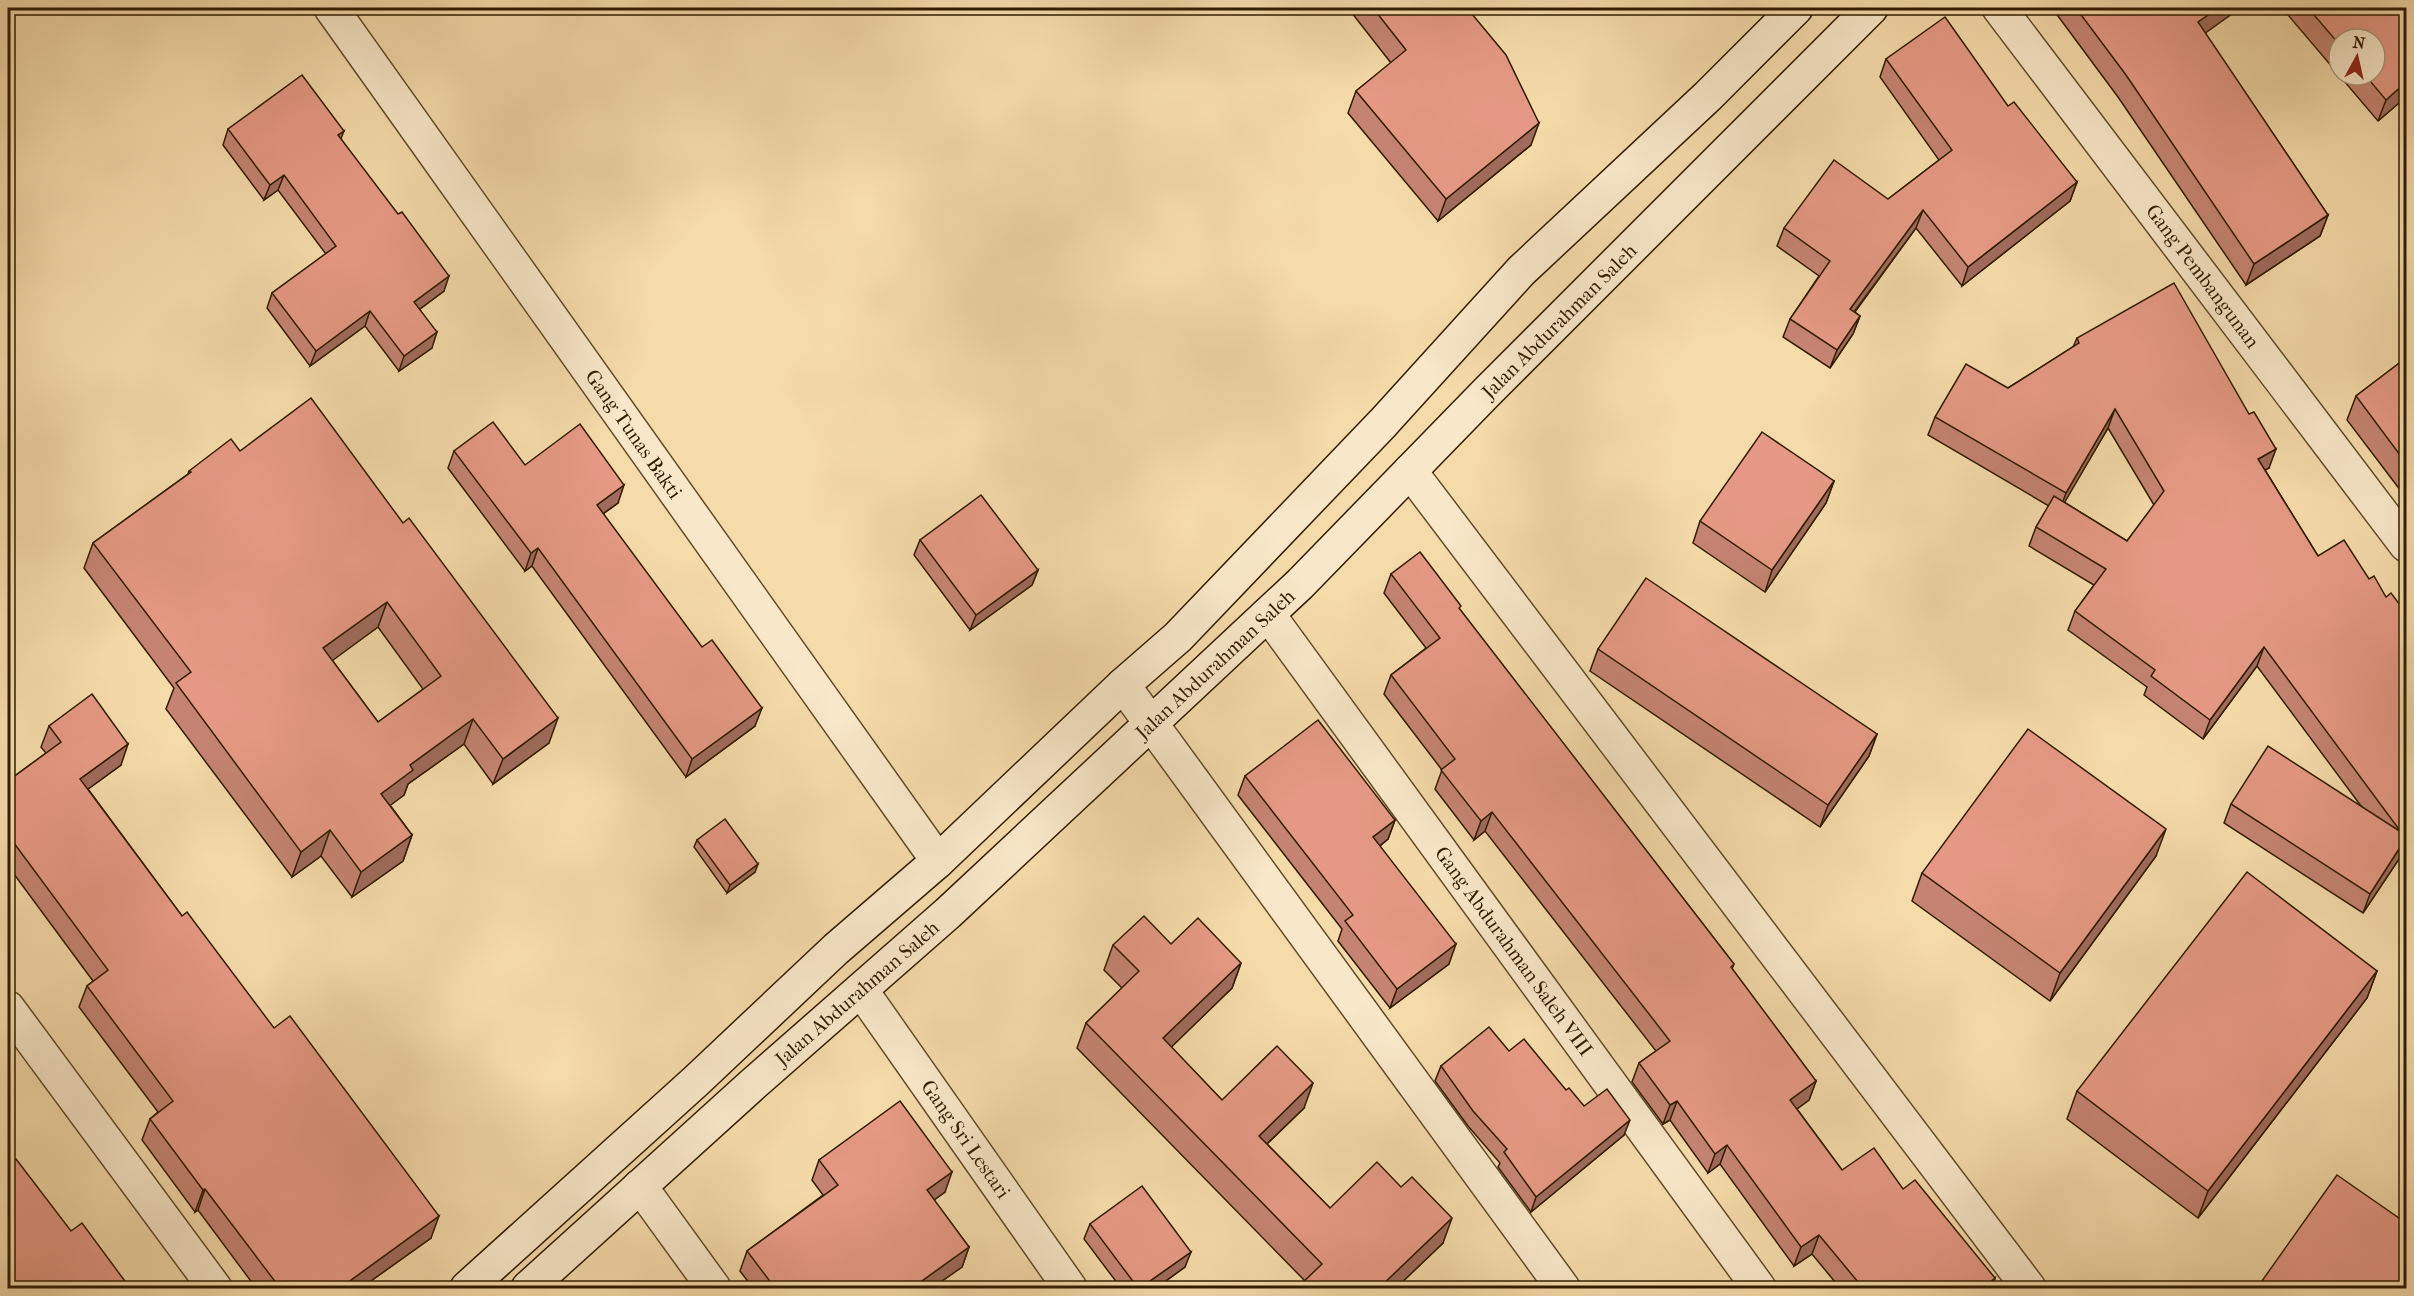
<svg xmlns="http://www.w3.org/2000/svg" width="2414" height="1296" viewBox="0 0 2414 1296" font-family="'IM FELL French Canon',serif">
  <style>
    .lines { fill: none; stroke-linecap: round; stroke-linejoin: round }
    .street-casing { stroke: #624c2a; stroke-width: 36 }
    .secondary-casing { stroke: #311c00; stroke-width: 36 }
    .street { stroke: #f8e7c8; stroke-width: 33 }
    .secondary { stroke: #f8e7c8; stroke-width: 33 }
    .wall { fill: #c58472; stroke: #311c00; stroke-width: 1.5; fill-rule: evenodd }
    .shaded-wall { fill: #a06b5c; stroke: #311c00; stroke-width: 1.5 }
    .building { fill: #e59984; stroke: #311c00; stroke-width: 1.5; fill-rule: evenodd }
    .labels { text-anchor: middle; stroke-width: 5; stroke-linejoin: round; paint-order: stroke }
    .street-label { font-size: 20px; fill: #311c00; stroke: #f8e7c8 }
  </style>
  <rect width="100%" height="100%" fill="#f5daaa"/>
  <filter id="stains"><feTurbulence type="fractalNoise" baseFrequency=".00333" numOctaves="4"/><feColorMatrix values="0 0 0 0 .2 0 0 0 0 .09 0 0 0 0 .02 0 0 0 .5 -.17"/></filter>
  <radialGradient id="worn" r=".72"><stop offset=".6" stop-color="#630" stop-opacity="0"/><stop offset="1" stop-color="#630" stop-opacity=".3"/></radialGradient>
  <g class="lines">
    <g class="street-casing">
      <g id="street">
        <polyline points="331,8 938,861"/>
        <polyline points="1999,8 2406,545"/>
        <polyline points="1410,471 2029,1288"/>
        <polyline points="1268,614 1759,1288"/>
        <polyline points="1123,685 1563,1288"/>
        <polyline points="861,990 1070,1288"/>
        <polyline points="8,1008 215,1288"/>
        <polyline points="640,1186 714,1288"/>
      </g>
    </g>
    <g class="secondary-casing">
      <g id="secondary">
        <polyline points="467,1288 696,1081 836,949 938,861 1123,685 1178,637 1383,423 1521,271 1708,96 1796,8"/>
        <polyline points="528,1288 752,1085 948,913 1300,584 1487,392 1871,8"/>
      </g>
    </g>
    <use href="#street" class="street"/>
    <use href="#secondary" class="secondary"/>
  </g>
  <g class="wall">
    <polygon points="141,8 154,8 145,14"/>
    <polygon points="1348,8 1468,8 1531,145 1438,221 1348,113 1356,91 1391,63"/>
    <polygon points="2052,8 2240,8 2205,33 2328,215 2320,236 2246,285 2118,97"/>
    <path d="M2282,8H2406V97L2378,121ZM2339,39L2375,75H2339Z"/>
    <polygon points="1886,59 2008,106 2077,182 2070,201 1962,286 1916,228 1855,312 1860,316 1853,334 1830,368 1783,337 1790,319 1819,276 1777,246 1784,228 1888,199 1939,160 1880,77"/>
    <polygon points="228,129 341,139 444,291 420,309 432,348 399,371 365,326 310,366 267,308 272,293 326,254 278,190 264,200 223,145"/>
    <path d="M2077,338L2269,468L2265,470L2318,556L2369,579L2386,597L2406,613V864L2401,856L2363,913L2224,823L2231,804L2361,806L2257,666L2203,739L2144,695L2147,687L2068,630L2075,611L2094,585L2029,546L2036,527L2049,506L1928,435L1935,417L2008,388L2073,347ZM2108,428L2154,505L2127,541L2064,502Z"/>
    <polygon points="2406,358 2406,493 2404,495 2347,420 2356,396"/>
    <path d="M240,451L549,743L493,784L464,744L408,784L404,795L390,805L412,835L403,861L352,897L321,856L292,877L166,709L174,688L84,568L93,543L188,474L189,471ZM378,627L423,689L378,722L332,660Z"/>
    <polygon points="454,451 525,465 618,503 603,514 755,726 686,777 532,566 525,571 448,468"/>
    <polygon points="1834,481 1826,503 1765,592 1693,543 1700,521"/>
    <polygon points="920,540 1038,570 1032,585 970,630 914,555"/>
    <polygon points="1391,574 1460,610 1734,964 1732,969 1816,1081 1809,1100 1797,1109 1842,1170 1903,1189 1995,1278 1992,1288 1840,1288 1812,1254 1794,1266 1720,1164 1708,1173 1670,1120 1663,1124 1632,1082 1639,1063 1656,1051 1485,831 1474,840 1435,789 1442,770 1384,694 1391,675 1426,648 1384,593"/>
    <polygon points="1598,649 1877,734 1869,756 1820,827 1590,671"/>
    <polygon points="49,726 121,765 88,789 182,916 431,1238 361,1288 256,1288 198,1210 195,1212 142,1140 150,1119 158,1112 79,1007 87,986 93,981 8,866 8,781 46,753 41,747"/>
    <polygon points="1245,776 1395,820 1388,839 1380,846 1449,964 1390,1008 1338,941 1342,929 1238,795"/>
    <polygon points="697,840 755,872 727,893 694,847"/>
    <polygon points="2156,856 2050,1001 1912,901 1922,873"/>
    <polygon points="1171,944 1241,963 1232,988 1171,1047 1222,1100 1304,1108 1267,1144 1330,1208 1443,1243 1396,1288 1297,1288 1305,1281 1077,1048 1086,1023 1122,988 1104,970 1113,945"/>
    <polygon points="2377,971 2367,998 2198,1218 2067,1119 2077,1091"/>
    <polygon points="1509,1051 1566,1090 1584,1106 1624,1135 1531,1212 1498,1167 1500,1163 1468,1126 1435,1081 1441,1066"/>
    <polygon points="819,1160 945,1192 934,1200 969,1247 962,1267 932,1288 753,1288 740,1271 747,1251 823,1195 812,1180"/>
    <polygon points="1090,1224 1185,1267 1156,1288 1121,1288 1084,1239"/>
  </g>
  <g class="shaded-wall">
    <polygon points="147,8 154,8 145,14"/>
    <polygon points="2218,8 2240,8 2190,44 2198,22"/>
    <polygon points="2406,82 2406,97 2378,121 2386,100"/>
    <polygon points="1539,123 1531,145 1438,221 1446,199"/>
    <polygon points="344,131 338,146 338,135"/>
    <polygon points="284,175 278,190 264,200 270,185"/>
    <polygon points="2077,182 2070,201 1962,286 1968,267"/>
    <polygon points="1923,210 1916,228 1843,327 1850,309"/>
    <polygon points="2328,215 2320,236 2246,285 2254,264"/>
    <polygon points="449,276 444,291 409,317 414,302"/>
    <polygon points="370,311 365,326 310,366 316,351"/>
    <polygon points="1860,316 1853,334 1830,368 1837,350"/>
    <polygon points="437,332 432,348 399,371 404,356"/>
    <polygon points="2115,409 2108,428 2059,512 2066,493"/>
    <polygon points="2276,449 2269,468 2251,478 2258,459"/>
    <polygon points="1834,481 1826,503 1765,592 1772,570"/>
    <polygon points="624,485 618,503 590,523 597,505"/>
    <polygon points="538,548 532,566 525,571 531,553"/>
    <polygon points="1038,570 1032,585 970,630 976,615"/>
    <polygon points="387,602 378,627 314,674 323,648"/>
    <polygon points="2264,647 2257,666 2203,739 2210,720"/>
    <polygon points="762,708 755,726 686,777 692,759"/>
    <polygon points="558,718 549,743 493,784 503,759"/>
    <polygon points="473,719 464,744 408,784 404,795 372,819 381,794 410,765"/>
    <polygon points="1877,734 1869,756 1820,827 1828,805"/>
    <polygon points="128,744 121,765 73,800 80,779"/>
    <polygon points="1492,812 1485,831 1474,840 1481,821"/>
    <polygon points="1395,820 1388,839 1366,857 1373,837"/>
    <polygon points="2166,829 2156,856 2050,1001 2060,973"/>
    <polygon points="330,830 321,856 292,877 301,852"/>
    <polygon points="412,835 403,861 352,897 361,872"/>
    <polygon points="2406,838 2401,856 2363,913 2370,894"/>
    <polygon points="758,864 755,872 727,893 730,885"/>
    <polygon points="1456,944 1449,964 1390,1008 1397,989"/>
    <polygon points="1241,963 1232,988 1154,1064 1163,1038"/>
    <polygon points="2377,971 2367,998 2198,1218 2208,1191"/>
    <polygon points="1816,1081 1809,1100 1783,1119 1790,1100"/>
    <polygon points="1313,1083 1304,1108 1249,1161 1259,1136"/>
    <polygon points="1677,1101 1670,1120 1663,1124 1670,1105"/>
    <polygon points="1630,1120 1624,1135 1531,1212 1536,1197"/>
    <polygon points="1727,1145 1720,1164 1708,1173 1715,1154"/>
    <polygon points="952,1172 945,1192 920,1210 927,1190"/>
    <polygon points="205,1189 198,1210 195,1212 203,1190"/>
    <polygon points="439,1216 431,1238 361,1288 340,1288"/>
    <polygon points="1452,1218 1443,1243 1396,1288 1379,1288"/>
    <polygon points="1819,1235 1812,1254 1794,1266 1801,1247"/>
    <polygon points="969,1247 962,1267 932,1288 912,1288"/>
    <polygon points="1191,1252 1185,1267 1156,1288 1140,1288"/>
    <polygon points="1995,1278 1992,1288 1983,1288"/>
  </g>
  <g class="building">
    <polygon points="1373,8 1467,8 1506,55 1539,123 1446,199 1356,91 1406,50"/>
    <polygon points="2076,8 2218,8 2198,22 2328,215 2254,264 2126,75"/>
    <polygon points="2308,8 2406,8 2406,82 2386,100 2365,75 2375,75 2375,39 2339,39 2339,44"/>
    <polygon points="1945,17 2008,106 2014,102 2077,182 1968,267 1923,210 1850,309 1860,316 1837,350 1790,319 1830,261 1784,228 1834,160 1888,199 1952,150 1886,59"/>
    <polygon points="302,75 344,131 338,135 398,214 402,212 449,276 414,302 437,332 404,356 370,311 316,351 272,293 336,246 284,175 270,185 228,129"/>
    <polygon points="2174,283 2249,414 2254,412 2276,449 2258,459 2318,556 2344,540 2369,579 2374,576 2386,597 2391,593 2406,613 2406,838 2370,894 2231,804 2268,746 2401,832 2264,647 2210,720 2151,676 2155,670 2075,611 2106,569 2036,527 2054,496 2127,541 2164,491 2115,409 2066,493 1935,417 1966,364 2008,388 2079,343 2077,338"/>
    <polygon points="2406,358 2406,463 2356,396"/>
    <path d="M311,398L403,523L409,518L558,718L503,759L473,719L410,765L413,770L381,794L412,835L361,872L330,830L301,852L176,683L191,672L93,543L191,472L189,471L231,439L240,451ZM387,602L441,676L378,722L323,648Z"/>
    <polygon points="493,422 525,465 580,424 624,485 597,505 702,647 712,640 762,708 692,759 538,548 531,553 454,451"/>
    <polygon points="1762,432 1834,481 1772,570 1700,521"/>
    <polygon points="981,495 1038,570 976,615 920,540"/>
    <polygon points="1420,552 1461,606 1459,608 1734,964 1731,967 1816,1081 1790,1100 1842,1170 1874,1148 1903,1189 1915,1180 1995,1278 1983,1288 1863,1288 1819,1235 1801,1247 1727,1145 1715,1154 1677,1101 1670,1105 1639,1063 1670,1041 1492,812 1481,821 1441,770 1455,759 1391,675 1440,638 1391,574"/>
    <polygon points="1646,578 1877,734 1828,805 1598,649"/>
    <polygon points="92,694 128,744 80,779 182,916 187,912 274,1028 290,1016 439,1216 340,1288 280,1288 205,1189 203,1190 150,1119 173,1101 87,986 108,970 8,835 8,781 61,742 49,726"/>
    <polygon points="1318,720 1395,820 1373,837 1456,944 1397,989 1345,921 1353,915 1245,776"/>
    <polygon points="2028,729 2166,829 2060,973 1922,873"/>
    <polygon points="725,819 758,864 730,885 697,840"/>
    <polygon points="2247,872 2377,971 2208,1191 2077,1091"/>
    <polygon points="1144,916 1171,944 1198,918 1241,963 1163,1038 1222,1100 1277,1046 1313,1083 1259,1136 1330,1208 1377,1162 1401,1187 1412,1177 1452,1218 1379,1288 1297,1288 1322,1264 1086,1023 1139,971 1113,945"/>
    <polygon points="1489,1027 1509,1051 1524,1039 1566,1090 1569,1088 1584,1106 1607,1089 1630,1120 1536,1197 1504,1152 1507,1149 1473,1111 1441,1066"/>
    <polygon points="900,1101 952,1172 927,1190 969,1247 912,1288 775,1288 747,1251 838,1185 819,1160"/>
    <polygon points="16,1159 71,1231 82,1223 130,1288 8,1288 8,1165"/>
    <polygon points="2337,1175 2406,1223 2406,1288 2257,1288"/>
    <polygon points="1142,1186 1191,1252 1140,1288 1138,1288 1090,1224"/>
  </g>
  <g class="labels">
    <g class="street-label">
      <text transform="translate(2203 276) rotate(53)" y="7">Gang Pembangunan</text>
      <text transform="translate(1559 321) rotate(-45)" y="7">Jalan Abdurahman Saleh</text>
      <text transform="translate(634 434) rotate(55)" y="7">Gang Tunas Bakti</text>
      <text transform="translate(1215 664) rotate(-43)" y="7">Jalan Abdurahman Saleh</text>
      <text transform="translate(1514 951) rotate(54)" y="7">Gang Abdurahman Saleh VIII</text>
      <text transform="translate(857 993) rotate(-41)" y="7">Jalan Abdurahman Saleh</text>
      <text transform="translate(966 1139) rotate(55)" y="7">Gang Sri Lestari</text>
    </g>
  </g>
  <rect width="2414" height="1296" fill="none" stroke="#f5daaa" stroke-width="30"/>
  <rect x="9" y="9" width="2396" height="1278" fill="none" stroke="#311c00" stroke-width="3"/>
  <rect x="15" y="15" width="2384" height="1266" fill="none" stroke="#311c00" stroke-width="1.5"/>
  <g transform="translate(2357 57) rotate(8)"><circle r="28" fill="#f8e7c8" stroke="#a89678" stroke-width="1.5"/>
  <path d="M0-4.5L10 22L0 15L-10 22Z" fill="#8f2418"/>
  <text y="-9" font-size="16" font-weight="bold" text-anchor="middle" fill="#311c00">N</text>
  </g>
  <rect width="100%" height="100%" filter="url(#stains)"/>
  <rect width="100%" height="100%" fill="url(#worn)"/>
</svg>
